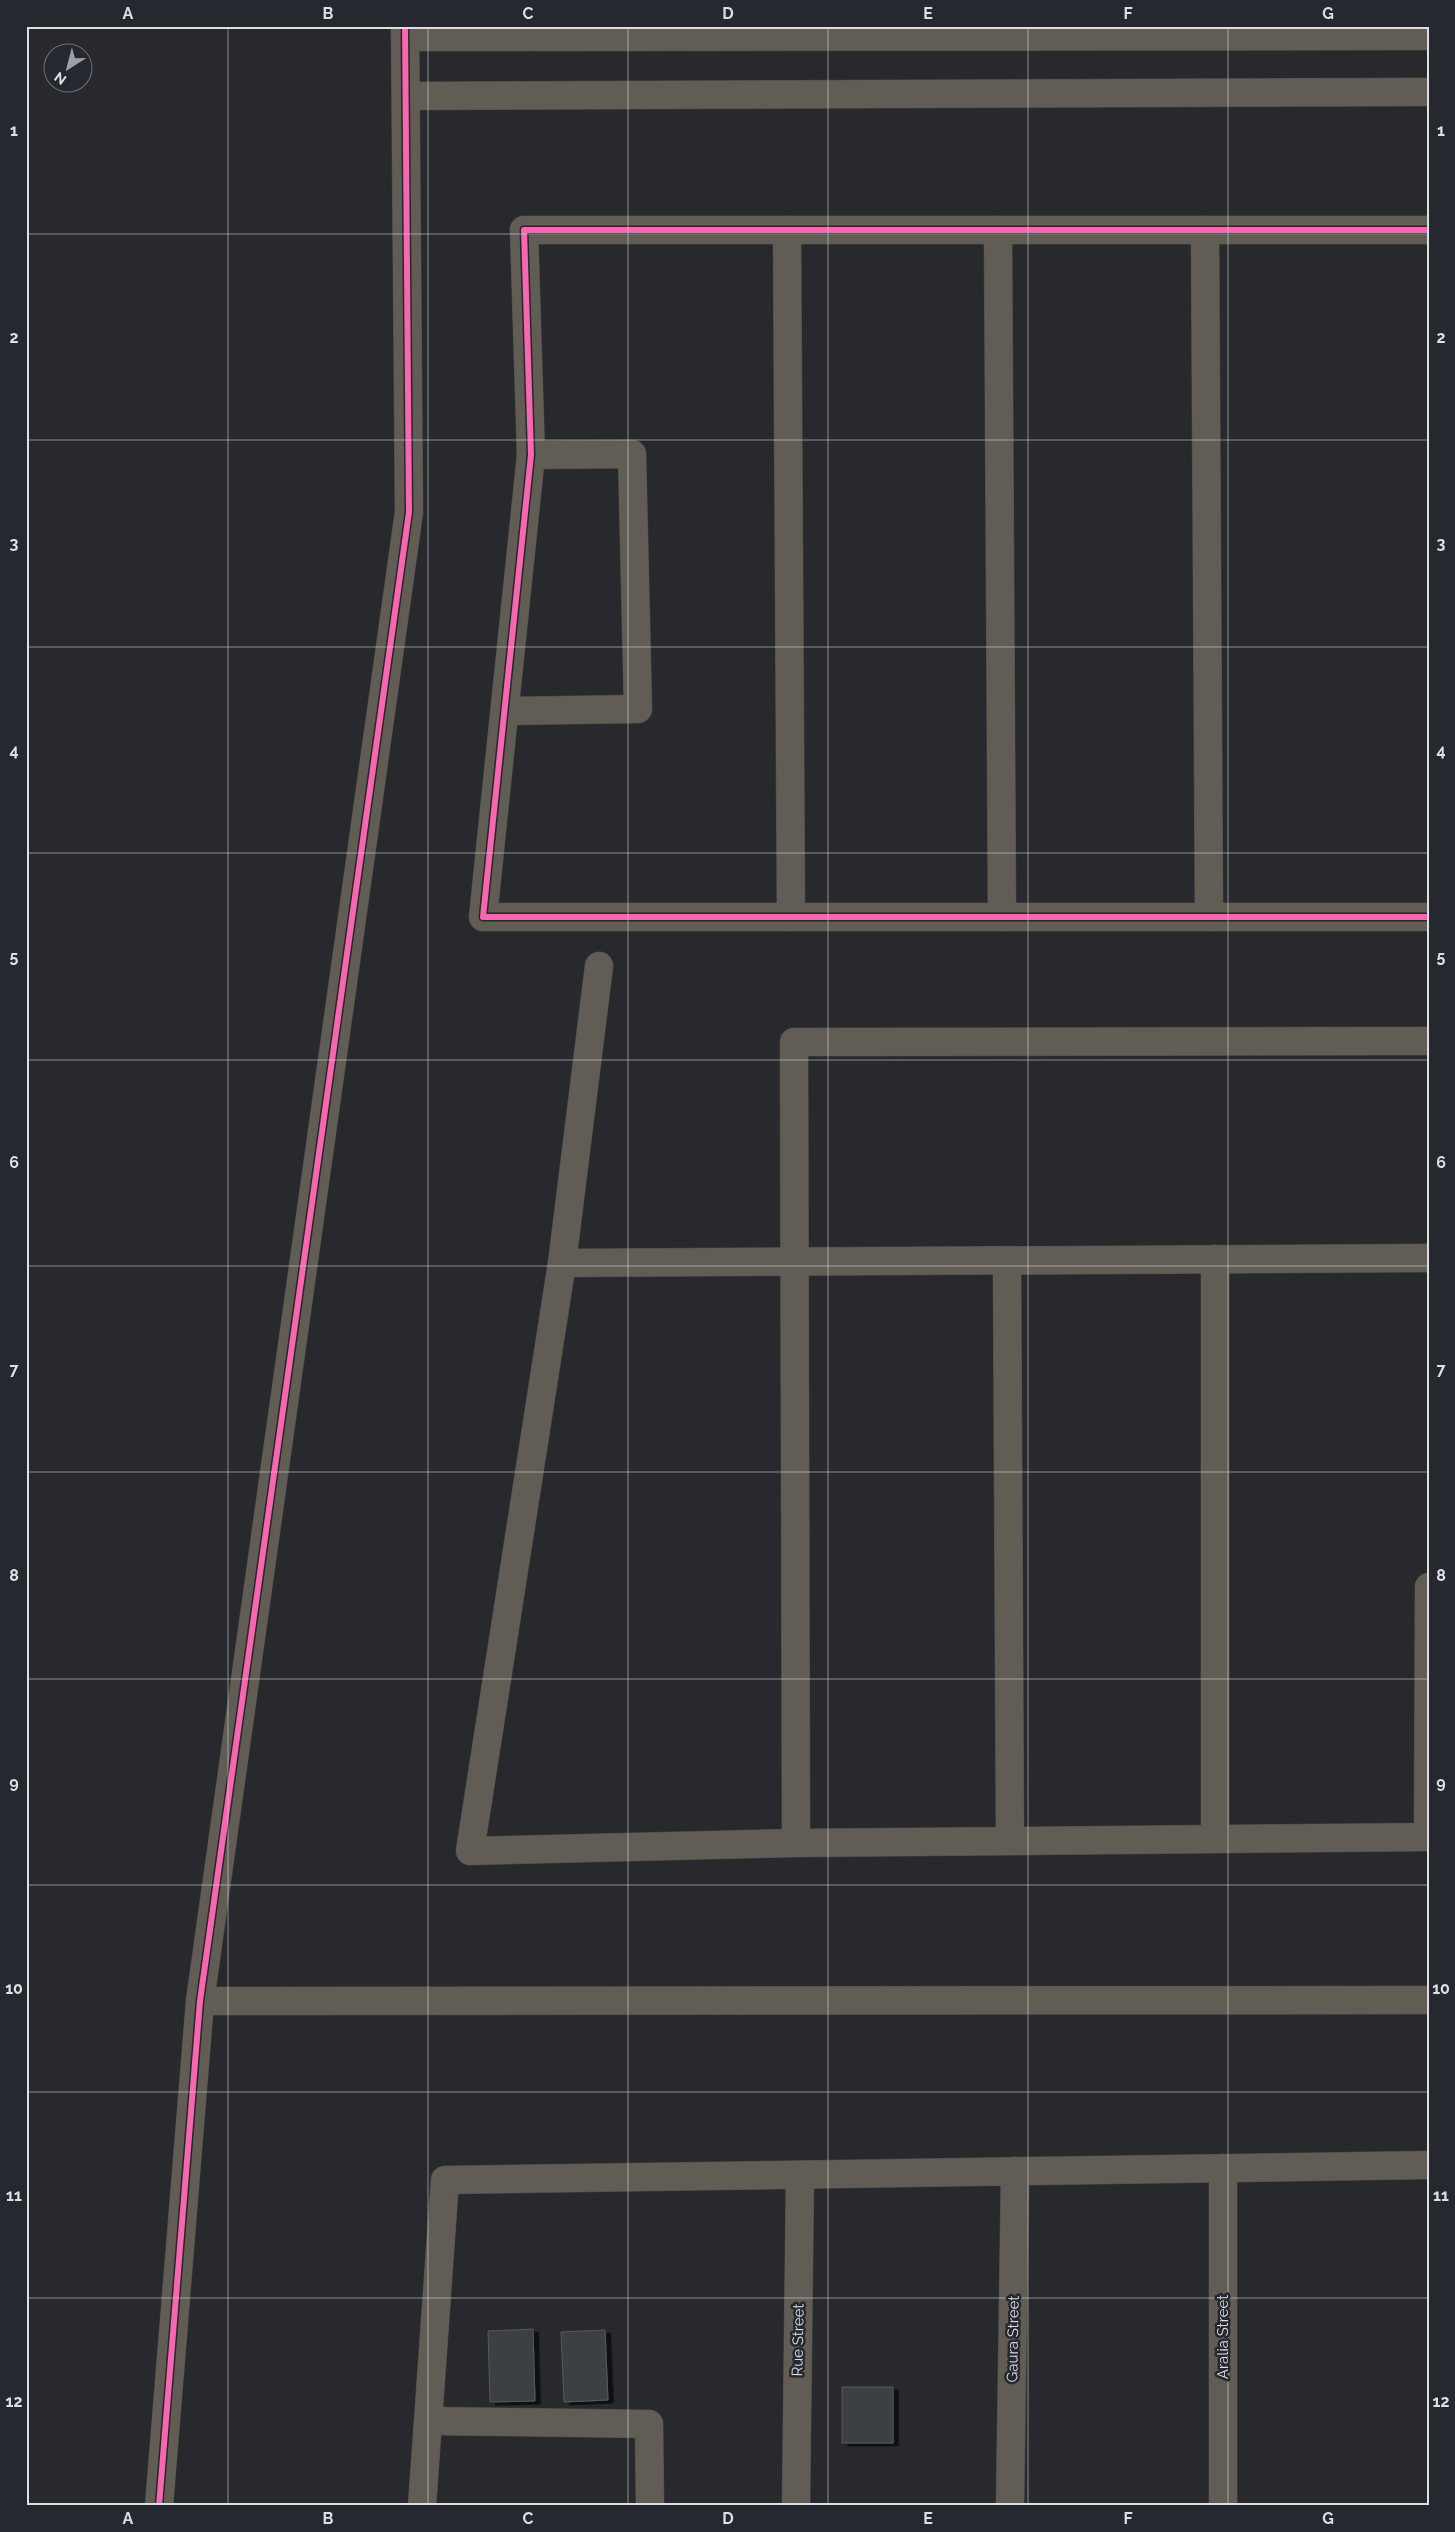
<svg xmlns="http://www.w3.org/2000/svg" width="1455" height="2532" viewBox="0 0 1455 2532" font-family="Raleway,sans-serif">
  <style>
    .building { fill: #3d3f42; stroke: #58595d; filter: url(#shadow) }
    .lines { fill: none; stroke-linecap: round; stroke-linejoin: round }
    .street-casing { stroke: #454649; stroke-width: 29 }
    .street { stroke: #615d55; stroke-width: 28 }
    .cycleway-casing { stroke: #25282f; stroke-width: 9 }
    .cycleway { stroke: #f766af; stroke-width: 6 }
    .grid { fill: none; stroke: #dddfe3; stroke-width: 1; stroke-opacity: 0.55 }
    .labels { text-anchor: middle; stroke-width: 5; stroke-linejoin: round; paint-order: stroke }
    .street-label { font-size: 15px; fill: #dddfe3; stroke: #25282f }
    .neatline { fill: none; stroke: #dddfe3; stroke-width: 2 }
    .grid-label { font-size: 16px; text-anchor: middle; font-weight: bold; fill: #dddfe3 }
  </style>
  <defs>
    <filter id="shadow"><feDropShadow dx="5.5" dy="3" stdDeviation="0" flood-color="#0009"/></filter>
  </defs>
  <rect width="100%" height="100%" fill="#27292d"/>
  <g class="building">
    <polygon points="533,2329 535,2401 490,2402 488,2331"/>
    <polygon points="605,2330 608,2400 564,2402 561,2332"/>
    <rect x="842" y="2387" width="51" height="56"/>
  </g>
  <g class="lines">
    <g class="street-casing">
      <g id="street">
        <polyline points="405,37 1429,36"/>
        <polyline points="406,96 1429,92"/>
        <polyline points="787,230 791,917"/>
        <polyline points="998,230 1002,917"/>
        <polyline points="1205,230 1209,917"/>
        <polyline points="1429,230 524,230 531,455 483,917 1429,917"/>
        <polyline points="505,711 638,709 632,454 531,455"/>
        <polyline points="599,966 562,1263 470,1851 796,1843 1429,1837"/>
        <polyline points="1007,1261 1010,1841"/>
        <polyline points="562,1263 1429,1258"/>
        <polyline points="1428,1837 1429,1587"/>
        <polyline points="1215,1839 1215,1259"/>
        <polyline points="796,1843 794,1042 1429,1041"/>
        <polyline points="200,2001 1429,2000"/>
        <polyline points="1223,2168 1223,2506"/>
        <polyline points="429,2421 649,2424 650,2506"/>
        <polyline points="159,2506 200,2001 409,512 405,26"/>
        <polyline points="422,2506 445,2180 1429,2165"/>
        <polyline points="796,2506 800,2175"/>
        <polyline points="1010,2506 1015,2171"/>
      </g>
    </g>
    <use href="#street" class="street"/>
    <g class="cycleway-casing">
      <g id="cycleway">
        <polyline points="1429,230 524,230 531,455 483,917 1429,917"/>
        <polyline points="159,2506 200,2001 409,512 405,26"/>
      </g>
    </g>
    <use href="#cycleway" class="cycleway"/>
  </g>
  <path class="grid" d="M228,26V2506M428,26V2506M628,26V2506M828,26V2506M1028,26V2506M1228,26V2506M26,234H1429M26,440H1429M26,647H1429M26,853H1429M26,1060H1429M26,1266H1429M26,1472H1429M26,1679H1429M26,1885H1429M26,2092H1429M26,2298H1429"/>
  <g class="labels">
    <g class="street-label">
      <text transform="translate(1223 2337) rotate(-90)" y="5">Aralia Street</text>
      <text transform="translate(1013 2339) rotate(-89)" y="5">Gaura Street</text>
      <text transform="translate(798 2340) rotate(-89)" y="5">Rue Street</text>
    </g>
  </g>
  <rect width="1455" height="2532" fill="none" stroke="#25282f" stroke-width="55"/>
  <g transform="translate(68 68) rotate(216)"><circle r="24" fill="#25282f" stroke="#6f7177"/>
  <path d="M0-4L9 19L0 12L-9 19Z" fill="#9d9fa3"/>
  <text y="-8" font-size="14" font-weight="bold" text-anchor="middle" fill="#dddfe3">N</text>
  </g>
  <rect x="28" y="28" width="1400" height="2476" class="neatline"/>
  <g class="grid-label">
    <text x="128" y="19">A</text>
    <text x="328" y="19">B</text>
    <text x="528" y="19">C</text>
    <text x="728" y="19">D</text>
    <text x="928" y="19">E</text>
    <text x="1128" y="19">F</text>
    <text x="1328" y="19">G</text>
    <text x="14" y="136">1</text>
    <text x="1441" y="136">1</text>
    <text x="14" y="343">2</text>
    <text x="1441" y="343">2</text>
    <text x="14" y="549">3</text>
    <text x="1441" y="549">3</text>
    <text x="14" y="756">4</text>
    <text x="1441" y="756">4</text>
    <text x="14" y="962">5</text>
    <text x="1441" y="962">5</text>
    <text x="14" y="1168">6</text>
    <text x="1441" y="1168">6</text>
    <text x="14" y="1375">7</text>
    <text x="1441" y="1375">7</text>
    <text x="14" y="1581">8</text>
    <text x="1441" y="1581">8</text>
    <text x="14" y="1788">9</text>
    <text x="1441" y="1788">9</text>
    <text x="14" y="1994">10</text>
    <text x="1441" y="1994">10</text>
    <text x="14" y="2201">11</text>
    <text x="1441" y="2201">11</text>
    <text x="14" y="2407">12</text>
    <text x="1441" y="2407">12</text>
    <text x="128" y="2524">A</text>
    <text x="328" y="2524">B</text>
    <text x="528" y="2524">C</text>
    <text x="728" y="2524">D</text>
    <text x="928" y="2524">E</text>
    <text x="1128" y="2524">F</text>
    <text x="1328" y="2524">G</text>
  </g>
</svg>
